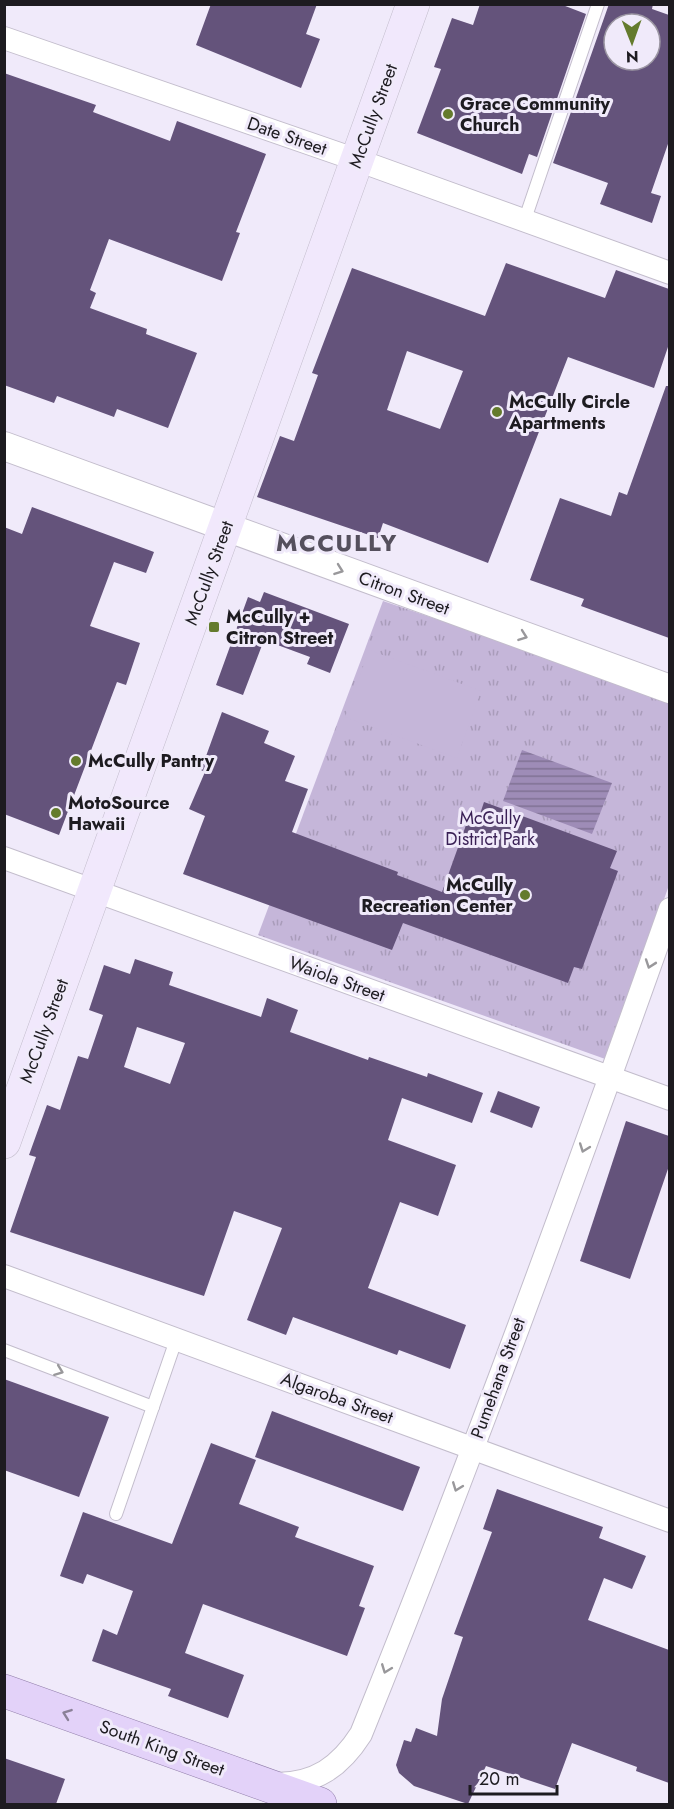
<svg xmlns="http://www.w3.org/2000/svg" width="674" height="1809" viewBox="0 0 674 1809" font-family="Jost,sans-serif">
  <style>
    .grass { fill: url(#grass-tufts) }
    .pitch { fill: #c5b6d9 }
    .water { fill: url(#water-rules) }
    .building { fill: #64537b; fill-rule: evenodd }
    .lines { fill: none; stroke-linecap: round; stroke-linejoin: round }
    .service-casing { stroke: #c3bdcc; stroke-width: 14 }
    .minor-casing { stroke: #c3bdcc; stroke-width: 24 }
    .tertiary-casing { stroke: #c3bdcc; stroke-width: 30 }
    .secondary-casing { stroke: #c3bdcc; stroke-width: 34 }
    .primary-casing { stroke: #917eaa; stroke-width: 34 }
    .service { stroke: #fff; stroke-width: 12 }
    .minor { stroke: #fff; stroke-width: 22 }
    .tertiary { stroke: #fff; stroke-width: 28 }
    .secondary { stroke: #f1e8fc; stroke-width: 33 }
    .primary { stroke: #e3d2f9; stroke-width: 33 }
    .oneway { stroke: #99989b }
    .oneway2 { stroke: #8a8097 }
    .poi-dot { fill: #647b2d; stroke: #f0eafa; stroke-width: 2 }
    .labels { text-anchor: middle; stroke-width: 6; stroke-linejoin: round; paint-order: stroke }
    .poi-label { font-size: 18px; font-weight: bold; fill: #1d1b20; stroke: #f0eafa; text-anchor: start }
    .street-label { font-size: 18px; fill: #1d1b20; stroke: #f0eafa }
    .park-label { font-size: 18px; fill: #391f55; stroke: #f0eafa }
    .district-label { font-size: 24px; font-weight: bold; letter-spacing: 1.5px; fill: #55505d; stroke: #f0eafa }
  </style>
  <defs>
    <pattern id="grass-tufts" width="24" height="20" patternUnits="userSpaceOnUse" patternTransform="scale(1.5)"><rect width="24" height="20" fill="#c5b6d9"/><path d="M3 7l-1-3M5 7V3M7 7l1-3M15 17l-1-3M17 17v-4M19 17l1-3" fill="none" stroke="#a99cba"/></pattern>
    <pattern id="water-rules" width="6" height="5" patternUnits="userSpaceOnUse" patternTransform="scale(1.5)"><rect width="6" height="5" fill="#9e8cb7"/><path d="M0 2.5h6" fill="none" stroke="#807294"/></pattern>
  </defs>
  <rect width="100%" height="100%" fill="#f0eafa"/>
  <polygon class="grass" points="383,601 669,698 669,885 608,1060 258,935"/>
  <polygon class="pitch" points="369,650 481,691 457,758 345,717"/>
  <polygon class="water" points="522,750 612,783 592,834 503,801"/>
  <g class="building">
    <polygon points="211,4 317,4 306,34 320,39 301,88 196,45"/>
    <polygon points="480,4 560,4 586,14 537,157 529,154 522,174 417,133 441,69 434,67 452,18 473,25"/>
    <path d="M609,4H653L652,9L669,15V141L651,193L661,196L652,223L600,204L608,183L553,163ZM614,24H650V60H614Z"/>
    <polygon points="4,73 96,105 93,112 170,141 177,121 266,154 236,232 240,233 222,281 109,239 90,290 96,293 90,308 147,329 146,334 197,353 168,428 117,409 114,417 57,396 54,403 4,385"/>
    <path d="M506,263L605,298L616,270L669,289V344L654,388L568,357L488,563L383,523L378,538L257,497L280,436L294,441L318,375L312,373L352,268L485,316ZM407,351L463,371L440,429L387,410Z"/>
    <polygon points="666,386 669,386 669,638 581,606 584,599 530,580 560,498 611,516 619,492 627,495"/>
    <polygon points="32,507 154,552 146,573 114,562 90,626 140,643 126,685 117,682 59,835 4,814 4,527 22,534"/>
    <polygon points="264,592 349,624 330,673 307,664 310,657 264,640 243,695 216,685 248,597 260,602"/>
    <polygon points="222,712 269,731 264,743 295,756 285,781 308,789 292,832 398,872 397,875 442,892 470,814 479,817 484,802 617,851 610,868 618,871 582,969 574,967 568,983 403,923 392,950 183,874 205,816 189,809 205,772 201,770"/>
    <path d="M135,959L173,972L169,985L261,1017L267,998L298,1010L290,1032L368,1060L369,1057L427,1077L428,1073L483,1093L472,1123L402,1098L388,1140L456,1165L438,1216L400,1202L368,1288L466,1325L450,1369L399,1350L397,1355L293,1317L286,1335L247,1320L282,1228L234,1211L204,1296L10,1232L36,1157L29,1155L47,1105L60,1110L78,1056L88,1059L103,1015L89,1010L104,965L130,974ZM137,1027L185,1043L170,1084L124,1067Z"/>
    <polygon points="498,1091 540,1107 532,1128 490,1112"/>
    <polygon points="626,1121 669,1136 669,1166 630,1279 580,1261"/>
    <polygon points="4,1379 109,1417 79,1497 4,1470"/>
    <polygon points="272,1411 420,1467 403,1511 255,1457"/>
    <polygon points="211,1443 256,1460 239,1504 299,1527 295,1537 374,1566 359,1606 365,1608 347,1656 203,1604 185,1653 244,1675 228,1718 168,1696 171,1689 92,1661 103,1629 117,1635 133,1591 87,1574 83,1584 60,1576 83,1512 172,1544"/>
    <polygon points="497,1489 603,1527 599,1538 646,1556 632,1589 604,1578 588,1620 669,1650 669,1783 636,1771 637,1767 572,1743 555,1789 486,1766 468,1804 414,1786 399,1773 396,1765 404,1740 411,1742 416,1728 437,1736 442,1699 463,1637 454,1634 492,1532 483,1529"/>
    <polygon points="4,1758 65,1779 56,1804 4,1804"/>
  </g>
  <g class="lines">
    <g class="service-casing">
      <g id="service">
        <polyline points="525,219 598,4"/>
        <polyline points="4,1350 153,1407"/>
        <polyline points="116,1514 176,1340"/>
      </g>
    </g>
    <g class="minor-casing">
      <g id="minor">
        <polyline points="4,38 357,160 670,273"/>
        <polyline points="4,858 670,1099"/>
        <polyline points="4,1276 670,1521"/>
        <path d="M276,1784C315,1784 340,1767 361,1734C471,1462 572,1186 670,909"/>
      </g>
    </g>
    <g class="tertiary-casing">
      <polyline id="tertiary" points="4,446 670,689"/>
    </g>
    <g class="secondary-casing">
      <polyline id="secondary" points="4,1142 413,4"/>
    </g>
    <g class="primary-casing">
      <polyline id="primary" points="4,1691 320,1804"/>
    </g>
    <use href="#service" class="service"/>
    <use href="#minor" class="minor"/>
    <use href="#tertiary" class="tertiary"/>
    <use href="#secondary" class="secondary"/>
    <use href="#primary" class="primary"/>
  </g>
  <defs><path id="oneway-chevron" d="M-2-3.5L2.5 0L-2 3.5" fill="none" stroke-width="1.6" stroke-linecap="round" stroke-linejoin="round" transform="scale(1.5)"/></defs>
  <g class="oneway">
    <use href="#oneway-chevron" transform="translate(339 570) rotate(20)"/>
    <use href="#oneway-chevron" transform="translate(523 636) rotate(20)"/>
    <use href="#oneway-chevron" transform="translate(650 964) rotate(109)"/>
    <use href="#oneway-chevron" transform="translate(584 1148) rotate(110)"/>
    <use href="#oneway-chevron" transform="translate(59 1371) rotate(21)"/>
    <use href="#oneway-chevron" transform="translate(457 1487) rotate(111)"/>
    <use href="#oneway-chevron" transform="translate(386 1669) rotate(111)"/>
  </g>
  <use class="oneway2" href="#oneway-chevron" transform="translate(67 1714) rotate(-160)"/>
  <g class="poi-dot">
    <circle cx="448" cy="114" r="6"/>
    <circle cx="497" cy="412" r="6"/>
    <rect x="208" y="621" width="12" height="12" rx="3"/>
    <circle cx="76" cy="761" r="6"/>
    <circle cx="56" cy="813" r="6"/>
    <circle cx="525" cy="895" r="6"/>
  </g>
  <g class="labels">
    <g class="poi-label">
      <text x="460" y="110">Grace Community<tspan x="460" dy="21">Church</tspan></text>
      <text x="509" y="408">McCully Circle<tspan x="509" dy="21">Apartments</tspan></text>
      <text x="226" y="623">McCully +<tspan x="226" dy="21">Citron Street</tspan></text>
      <text x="88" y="767">McCully Pantry</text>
      <text x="68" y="809">MotoSource<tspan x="68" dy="21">Hawaii</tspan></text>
      <text x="513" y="891" text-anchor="end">McCully<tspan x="513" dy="21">Recreation Center</tspan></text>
    </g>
    <g class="street-label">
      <text transform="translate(373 116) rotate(-70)" y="6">McCully Street</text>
      <text transform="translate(287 136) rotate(19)" y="6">Date Street</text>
      <text transform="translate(209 573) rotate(-70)" y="6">McCully Street</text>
      <text transform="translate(404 593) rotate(20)" y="6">Citron Street</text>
      <text transform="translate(337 979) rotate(20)" y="6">Waiola Street</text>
      <text transform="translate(44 1031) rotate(-70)" y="6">McCully Street</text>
      <text transform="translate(498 1378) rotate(-70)" y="6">Pumehana Street</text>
      <text transform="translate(337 1398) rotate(20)" y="6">Algaroba Street</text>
      <text transform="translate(162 1748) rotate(20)" y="6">South King Street</text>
    </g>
    <g class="park-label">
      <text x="490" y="824">McCully<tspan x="490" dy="21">District Park</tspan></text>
    </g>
    <g class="district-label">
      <text x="337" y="551">MCCULLY</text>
    </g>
  </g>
  <rect width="674" height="1809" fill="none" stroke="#1d1b20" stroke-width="12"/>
  <g transform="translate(632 42) rotate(179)"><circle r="28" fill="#f0eafa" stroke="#9c97a3" stroke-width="1.5"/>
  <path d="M0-4.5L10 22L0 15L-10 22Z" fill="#647b2d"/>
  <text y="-9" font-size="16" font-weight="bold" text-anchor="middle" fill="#1d1b20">N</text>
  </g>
  <path d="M470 1785v9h87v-9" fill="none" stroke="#1d1b20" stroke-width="3"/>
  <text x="479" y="1785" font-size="18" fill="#1d1b20" stroke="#f0eafa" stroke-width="4.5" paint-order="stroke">20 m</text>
</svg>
